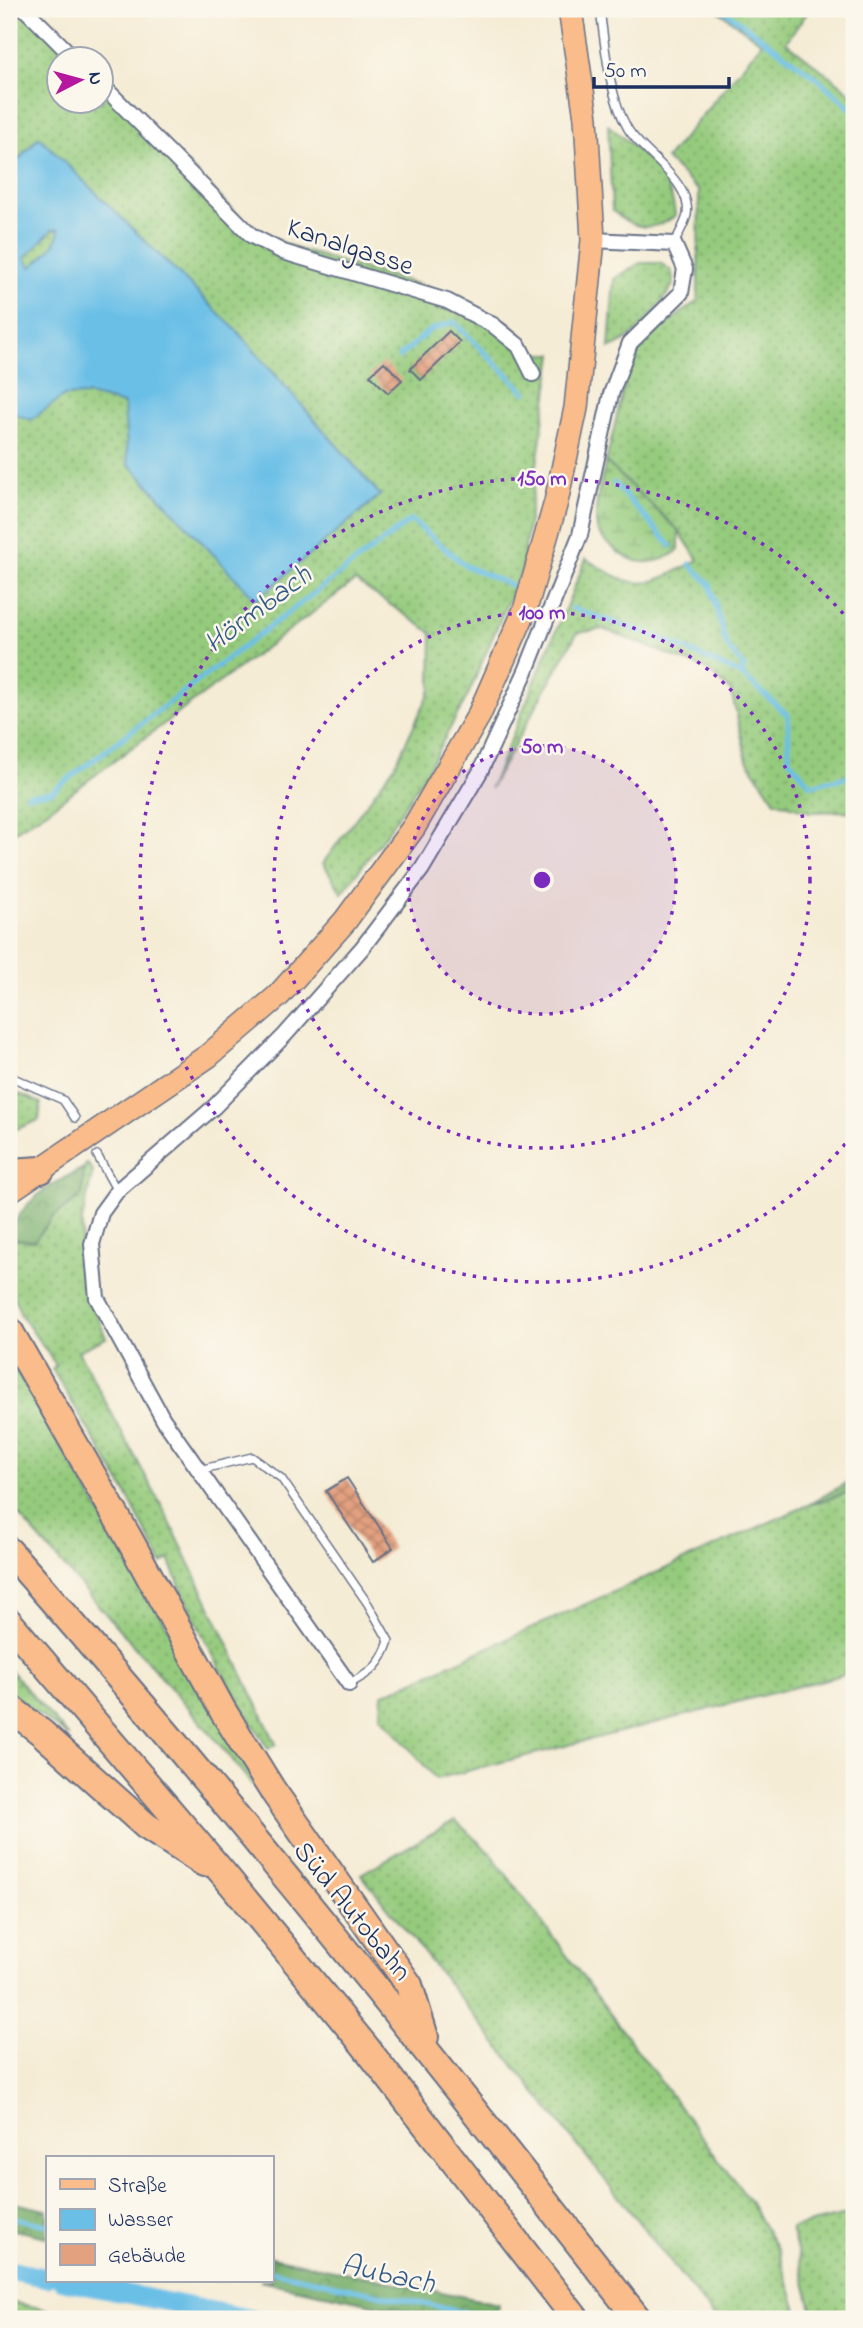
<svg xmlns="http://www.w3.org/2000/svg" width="863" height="2328" viewBox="0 0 863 2328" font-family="'Indie Flower',sans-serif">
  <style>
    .grass { fill: url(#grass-dots); stroke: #587d6e; stroke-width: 2 }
    .forest { fill: url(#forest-crowns); stroke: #4a6f65; stroke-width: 2 }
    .wetland { fill: url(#wetland-marsh); stroke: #587d6e; stroke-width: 2 }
    .water { fill: #6abfe7; stroke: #4277a2; stroke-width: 2; fill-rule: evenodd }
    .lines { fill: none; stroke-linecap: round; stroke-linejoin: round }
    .stream { stroke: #6abfe7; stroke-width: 5 }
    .canal { stroke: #6abfe7; stroke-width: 19 }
    .building { fill: url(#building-cross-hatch) }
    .lane-casing { stroke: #677188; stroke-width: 10 }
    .street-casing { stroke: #677188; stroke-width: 18 }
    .primary-casing { stroke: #677188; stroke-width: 26 }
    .highway-casing { stroke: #677188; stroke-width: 30 }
    .lane { stroke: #fff; stroke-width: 7 }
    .street { stroke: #fff; stroke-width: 14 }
    .primary { stroke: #f9bc8a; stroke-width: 23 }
    .highway { stroke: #f9bc8a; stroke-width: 26 }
    .ring { fill: none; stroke: #7b2cbf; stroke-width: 3.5; stroke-dasharray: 3.5 7 }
    .labels { text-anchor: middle; stroke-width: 5; stroke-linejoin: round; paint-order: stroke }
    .street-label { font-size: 28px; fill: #1b2f5e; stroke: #fbf7ec }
    .water-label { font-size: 30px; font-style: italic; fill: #335a87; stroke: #fbf7ec }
    .centre { fill: #7b2cbf; stroke: #fbf7ec; stroke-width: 3.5 }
    .ring-label { font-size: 21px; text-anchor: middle; font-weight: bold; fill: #7b2cbf; stroke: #fbf7ec; stroke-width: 5; stroke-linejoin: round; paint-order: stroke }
  </style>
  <defs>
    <pattern id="grass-dots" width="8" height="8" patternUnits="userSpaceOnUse" patternTransform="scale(1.75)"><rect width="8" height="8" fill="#95cb7d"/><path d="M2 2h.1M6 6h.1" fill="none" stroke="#79a56a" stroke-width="1.8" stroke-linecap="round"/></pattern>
    <pattern id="forest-crowns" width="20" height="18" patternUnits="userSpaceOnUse" patternTransform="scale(1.75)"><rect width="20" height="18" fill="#78af6c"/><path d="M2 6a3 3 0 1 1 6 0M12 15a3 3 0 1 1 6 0" fill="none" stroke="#628f5c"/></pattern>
    <pattern id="wetland-marsh" width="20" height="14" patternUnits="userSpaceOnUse" patternTransform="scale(1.75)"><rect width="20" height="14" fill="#95cb7d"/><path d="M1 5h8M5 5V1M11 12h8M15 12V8" fill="none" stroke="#79a56a"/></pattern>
    <pattern id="building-cross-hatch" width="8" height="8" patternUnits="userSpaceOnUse" patternTransform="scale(1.75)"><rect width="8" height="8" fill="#e4a180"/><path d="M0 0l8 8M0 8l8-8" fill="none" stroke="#b8846c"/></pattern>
  </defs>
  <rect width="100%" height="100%" fill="#fbf7ec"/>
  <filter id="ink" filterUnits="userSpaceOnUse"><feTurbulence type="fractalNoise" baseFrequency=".0143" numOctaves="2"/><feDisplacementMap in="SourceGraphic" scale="14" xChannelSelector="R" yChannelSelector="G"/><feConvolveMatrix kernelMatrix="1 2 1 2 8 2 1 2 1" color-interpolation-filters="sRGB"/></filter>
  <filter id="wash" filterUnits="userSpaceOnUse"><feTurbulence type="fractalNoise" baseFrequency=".00686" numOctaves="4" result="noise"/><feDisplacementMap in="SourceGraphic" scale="28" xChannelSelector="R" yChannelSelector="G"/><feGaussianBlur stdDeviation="1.57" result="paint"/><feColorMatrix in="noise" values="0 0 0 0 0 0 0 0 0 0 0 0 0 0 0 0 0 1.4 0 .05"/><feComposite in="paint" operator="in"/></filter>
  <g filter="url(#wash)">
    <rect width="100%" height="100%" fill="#f5ecd5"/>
    <g class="grass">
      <polygon points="9,9 30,9 81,59 60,60 60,102 102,102 102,79 253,230 297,249 427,287 508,322 539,354 553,354 522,568 469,693 427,771 384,837 342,893 323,863 395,765 431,690 432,633 355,581 47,811 9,835"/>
      <path d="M716,9H810L786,42L854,95V813L851,811L810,812L775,801L747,760L731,691L706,669L603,629L577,633L490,789L586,559C640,592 643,589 698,560L679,531L606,462L625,381L642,344L698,300L699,191L666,159L762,43Z"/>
      <path d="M608,125C639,152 672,173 675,216C652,233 632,229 612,210Z"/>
      <path d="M640,263H660L671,270L674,283C662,304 633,343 609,348L614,279Z"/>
      <polygon points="9,1094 19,1094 41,1103 39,1120 9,1132"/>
      <path d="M87,1163L93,1171L82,1220L81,1272L106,1338L78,1351L166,1514L276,1744L268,1749C230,1688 195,1627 169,1559L162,1564L123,1487L52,1369L56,1365L21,1315L9,1284V1239L34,1241L53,1217L82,1196L84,1168Z"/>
      <polygon points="9,1358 167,1626 259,1788 255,1788 206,1728 9,1504"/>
      <polygon points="854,1491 854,1672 436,1779 381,1716 382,1695 808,1505"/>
      <polygon points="9,1669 69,1737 9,1692"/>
      <polygon points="455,1820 491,1854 749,2200 778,2251 800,2319 716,2319 361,1874"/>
      <polygon points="854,2213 854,2319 817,2319 814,2317 791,2228"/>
      <polygon points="9,2302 97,2319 9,2319"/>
    </g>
    <g class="forest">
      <path d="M84,1168L82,1196L53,1217L34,1241L9,1239C17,1202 53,1183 84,1168Z"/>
      <polygon points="854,1478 854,1491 808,1505"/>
      <polygon points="9,2202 47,2210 47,2237 9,2229"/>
      <polygon points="271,2257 499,2304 497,2319 447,2319 260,2281 271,2281"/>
    </g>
    <path class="wetland" d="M606,462L679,531V550C654,568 632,566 610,545C604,539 598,535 597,528C593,506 601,483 606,462Z"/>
    <path class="water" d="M39,137L237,331L380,495L256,600L128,463L124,404L88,395L64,396L31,420L9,412V170ZM59,229C59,245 43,257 31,267L25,258L52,230Z"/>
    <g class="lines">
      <g class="stream">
        <polyline points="722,9 817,78 854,111"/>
        <polyline points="399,357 430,330 454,322 526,393"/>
        <polyline points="614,483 671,546"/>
        <polyline points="690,564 710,584 726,645 744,667 742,675"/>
        <polyline points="572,608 658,637 742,675 788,715 789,759 811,785 847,777 854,780"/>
        <polyline points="27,795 51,792 411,520 466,566 513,586"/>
        <polyline points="9,2217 47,2225"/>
        <polyline points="271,2271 494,2319"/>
      </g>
      <g class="canal">
        <polyline points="9,2270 47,2278"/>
        <polyline points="63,2281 252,2319"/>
      </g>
    </g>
    <g id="blocks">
      <g class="building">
        <polygon points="449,331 460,342 421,380 410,369"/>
        <polygon points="384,362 402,380 388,393 370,375"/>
        <polygon points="347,1478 393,1548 373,1562 326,1491"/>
      </g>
    </g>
  </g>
  <g filter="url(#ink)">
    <use href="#blocks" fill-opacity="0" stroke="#677188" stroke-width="2"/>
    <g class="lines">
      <g class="lane-casing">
        <g id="lane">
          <path d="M600,9C605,46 609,97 628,129C642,153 693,182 687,215C685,224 678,235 674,244"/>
          <polyline points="9,1076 63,1100 75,1118"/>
          <polyline points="97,1155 117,1191"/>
          <path d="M199,1470L252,1457L281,1478L368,1604L389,1641C381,1665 372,1672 349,1684"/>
        </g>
      </g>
      <g class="street-casing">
        <g id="street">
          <polyline points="25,9 76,60"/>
          <polyline points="102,85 252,236 283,252 447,301 493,325 519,346 533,374"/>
          <polyline points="349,1684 163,1419 97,1298 92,1244 101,1213 117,1191 214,1107 285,1035 362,948 422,869 480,772 526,671 580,535 611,394 630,343 681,293 685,269 674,244 593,240"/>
        </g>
      </g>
      <g class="primary-casing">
        <polyline id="primary" points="9,1191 208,1056 278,996 345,921 414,827 479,715 525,610 556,502 576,408 593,240 586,118 570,9"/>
      </g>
      <g class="highway-casing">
        <g id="highway">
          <polyline points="9,1172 41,1170"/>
          <polyline points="9,1330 127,1535 223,1711 271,1788 409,1985 425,2037"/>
          <path d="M9,1551C228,1799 434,2058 638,2319"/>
          <polyline points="9,1622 227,1878 364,2045 576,2319"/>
          <polyline points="9,1707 42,1733 146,1826 204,1863"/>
        </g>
      </g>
      <use href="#lane" class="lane"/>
      <use href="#street" class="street"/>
      <use href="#primary" class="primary"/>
      <use href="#highway" class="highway"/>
    </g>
  </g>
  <circle cx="542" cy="880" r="134" fill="#7b2cbf" fill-opacity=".12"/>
  <g class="ring">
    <circle cx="542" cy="880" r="134"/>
    <circle cx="542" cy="880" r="268"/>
    <path d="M852 1136A402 402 0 1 1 852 624"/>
  </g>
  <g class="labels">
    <g class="street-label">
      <text transform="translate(351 245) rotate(18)" y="10">Kanalgasse</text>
      <text transform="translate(354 1910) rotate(51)" y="10">Süd Autobahn</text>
    </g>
    <g class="water-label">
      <text transform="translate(257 608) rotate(-37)" y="10">Hörmbach</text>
      <text transform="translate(388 2273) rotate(12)" y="10">Aubach</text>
    </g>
  </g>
  <circle cx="542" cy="880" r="10" class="centre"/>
  <g class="ring-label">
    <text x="542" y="485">150 m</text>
    <text x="542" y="619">100 m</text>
    <text x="542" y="753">50 m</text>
  </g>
  <rect width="863" height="2328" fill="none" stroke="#fbf7ec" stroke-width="35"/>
  <rect x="46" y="2156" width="228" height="126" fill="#fbf7ec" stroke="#a1a7b3" stroke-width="2"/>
  <rect x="60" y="2179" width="35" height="10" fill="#f9bc8a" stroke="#a1a7b3" stroke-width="2"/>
  <text x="108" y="2192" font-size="21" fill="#1b2f5e">Straße</text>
  <rect x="60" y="2209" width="35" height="21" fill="#6abfe7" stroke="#a1a7b3" stroke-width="2"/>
  <text x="108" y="2226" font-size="21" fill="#1b2f5e">Wasser</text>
  <rect x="60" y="2244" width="35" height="21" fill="#e4a180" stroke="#a1a7b3" stroke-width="2"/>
  <text x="108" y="2262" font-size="21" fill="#1b2f5e">Gebäude</text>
  <g transform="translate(80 80) rotate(84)"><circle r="33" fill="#fbf7ec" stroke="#a1a7b3" stroke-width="2"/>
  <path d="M0-5L12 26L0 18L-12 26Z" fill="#b5179e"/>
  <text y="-10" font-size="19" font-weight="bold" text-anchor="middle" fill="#1b2f5e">N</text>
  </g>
  <path d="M594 77v10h135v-10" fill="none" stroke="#1b2f5e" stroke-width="3.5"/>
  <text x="604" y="77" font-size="21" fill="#1b2f5e" stroke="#fbf7ec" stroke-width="5" paint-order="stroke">50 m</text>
</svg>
